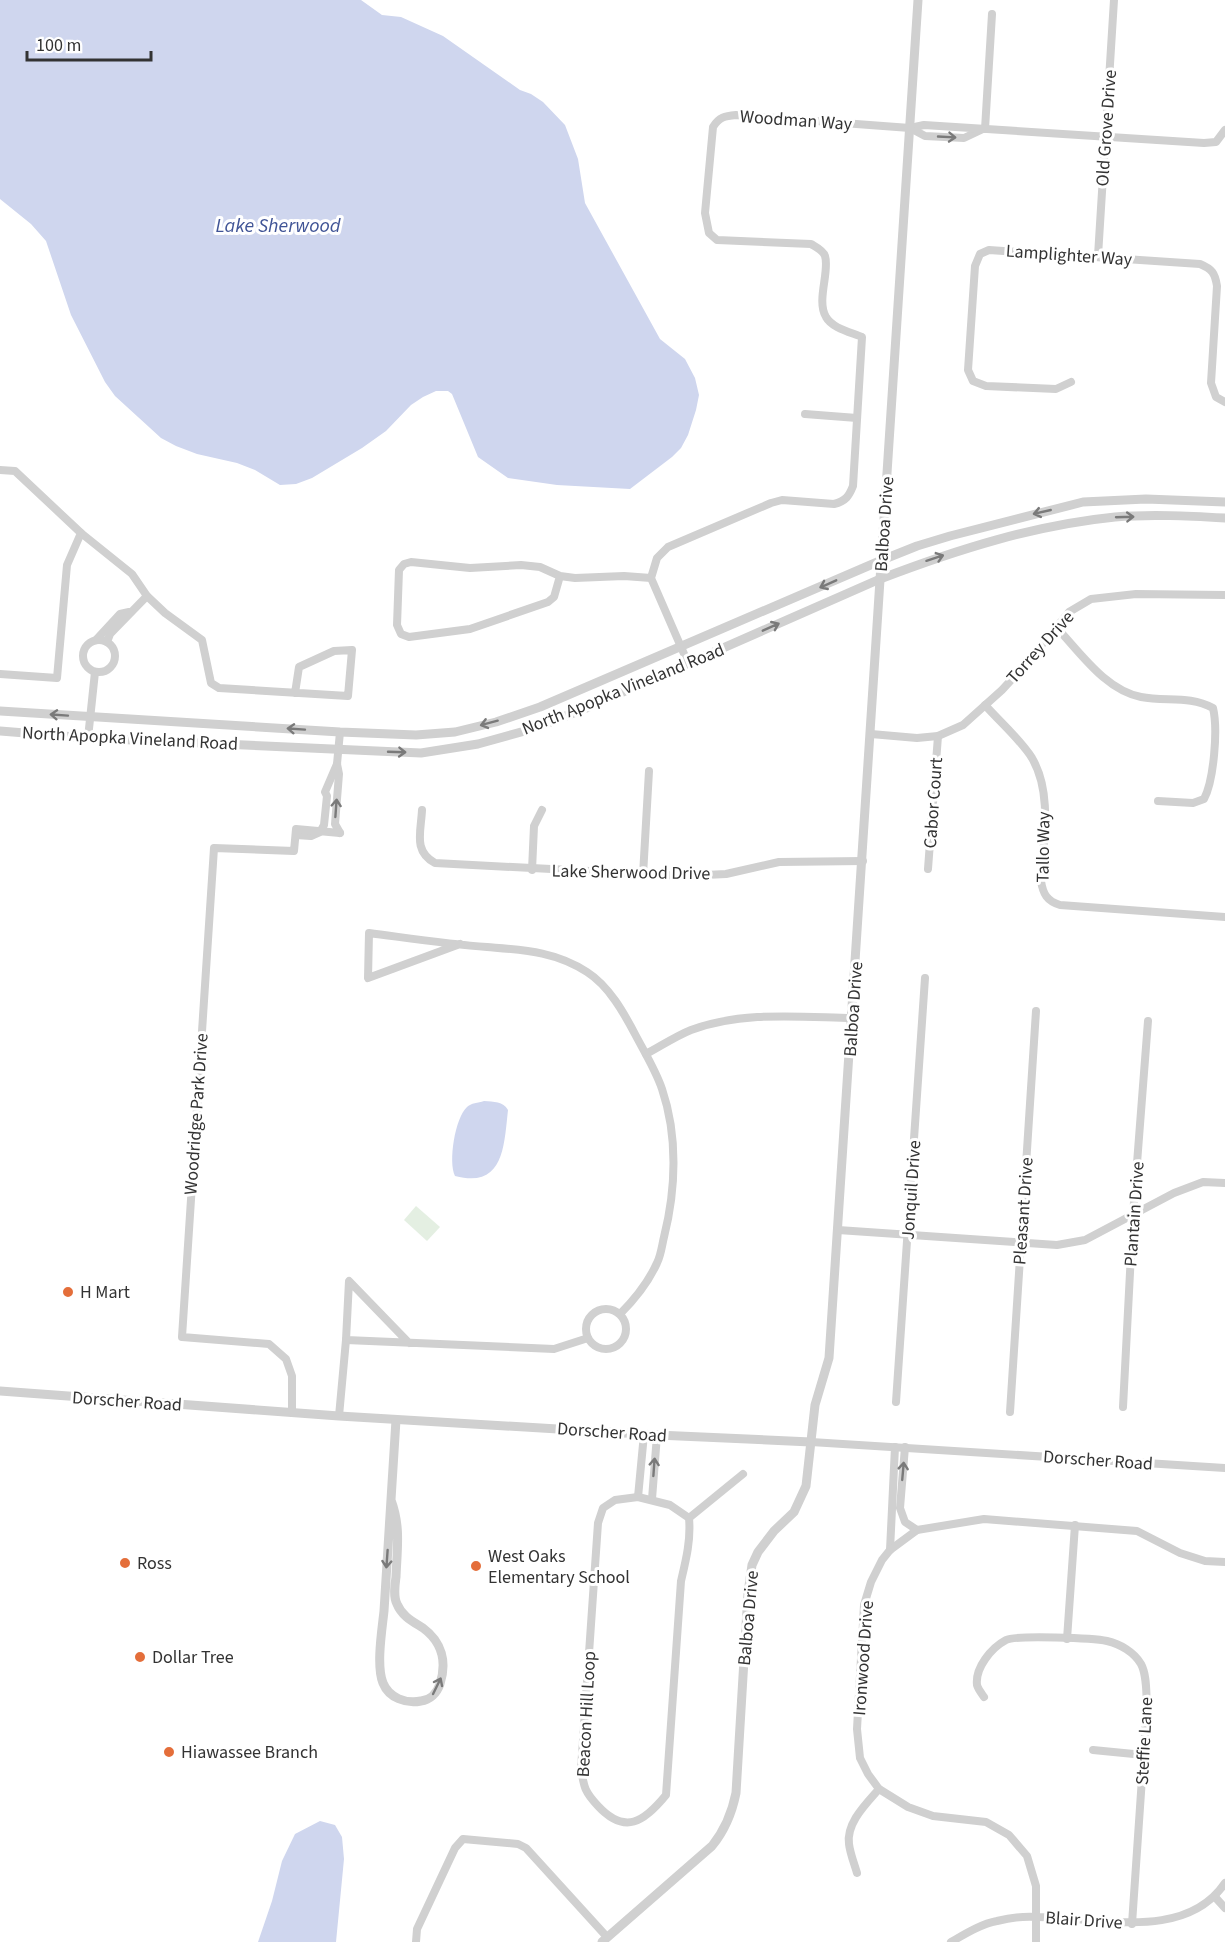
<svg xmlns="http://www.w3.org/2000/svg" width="1225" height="1942" viewBox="0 0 1225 1942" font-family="'Source Sans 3',sans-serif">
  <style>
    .green { fill: #e4efe2 }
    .water { fill: #cfd6ee }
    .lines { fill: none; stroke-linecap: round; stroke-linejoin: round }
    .minor { stroke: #d0d0d0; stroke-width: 8 }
    .tertiary { stroke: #d0d0d0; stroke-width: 9 }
    .oneway { stroke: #7a7a7a }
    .poi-dot { fill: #e46e3a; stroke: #fff; stroke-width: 2 }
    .labels { text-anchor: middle; stroke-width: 6; stroke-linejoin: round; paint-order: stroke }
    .street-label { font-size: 18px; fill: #333; stroke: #fff }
    .poi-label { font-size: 18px; fill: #333; stroke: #fff; text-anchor: start }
    .water-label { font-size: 20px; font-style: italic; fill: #405496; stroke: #fff }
  </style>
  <rect width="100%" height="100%" fill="#fff"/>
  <polygon class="green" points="416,1206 440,1227 427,1241 404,1220"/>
  <g class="water">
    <polygon points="0,0 361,0 382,15 401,17 443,36 520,90 531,94 543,102 565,125 578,159 585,203 660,339 685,359 695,378 699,395 696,410 688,435 681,448 672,457 630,489 557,485 508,478 478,457 452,394 448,391 436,391 423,397 411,405 386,431 362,448 312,478 296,484 280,485 255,470 237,463 197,454 176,446 161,438 115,396 105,382 71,315 46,241 31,224 0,199"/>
    <path d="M484,1101C494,1102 503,1101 508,1110C504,1146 504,1189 455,1176C448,1162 455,1118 467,1107C471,1103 478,1103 484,1101Z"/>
    <polygon points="320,1821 335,1825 342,1837 344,1859 336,1942 258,1942 272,1901 282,1861 295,1834"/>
  </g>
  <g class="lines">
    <g class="minor">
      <polyline points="910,128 925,136 964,138 983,129"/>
      <polyline points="985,129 992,14"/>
      <polyline points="1098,256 1114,0"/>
      <path d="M1071,382L1056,389L986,386L973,381L968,370L975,266L980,254L989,250L1200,264C1212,269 1215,273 1217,286L1211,383L1216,397L1225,402"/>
      <polyline points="805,414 857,418"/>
      <polyline points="0,470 15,471 81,533 67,565 57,678 0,674"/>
      <polyline points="81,533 132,574 147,596 165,613 202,640 211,683 219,688 348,696 352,650 334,651 299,667 295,693"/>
      <polyline points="560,576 554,597 548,602 470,629 409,637 401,634 397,625 399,570 404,564 411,562 470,568 521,565 540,567 560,576 575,578 624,576 651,578"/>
      <path d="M1056,627C1080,652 1105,690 1141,697C1166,702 1189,695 1213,708C1218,729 1214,780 1204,799L1193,803L1158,801"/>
      <circle cx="99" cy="656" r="16"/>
      <polyline points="96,640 120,614 129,612"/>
      <polyline points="107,642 110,634 147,596"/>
      <path d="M688,663L651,578L657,558L668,547L771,503L782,500L834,504C846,501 849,496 853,486L862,337C850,332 832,328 826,317C816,301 830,271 825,256C823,250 816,247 811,244L717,240L709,233L705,213L713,127C719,117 725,116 736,115L910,128L924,125L1204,143L1216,142L1225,130"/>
      <path d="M985,705C1000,722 1020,739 1032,758C1053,794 1043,841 1041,881C1043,894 1047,901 1060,905L1225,917"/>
      <polyline points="871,734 917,738 938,736 963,725 1002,690 1025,665 1069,612 1091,599 1136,594 1225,595"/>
      <polyline points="88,738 95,672"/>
      <path d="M422,810C421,832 413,851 435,863L685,876L726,874L779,862L863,861"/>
      <polyline points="340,833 335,824 339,774 337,764 340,732"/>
      <polyline points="296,835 311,836 320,832 324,825 327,796 325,792 337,764"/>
      <polyline points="928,869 938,736"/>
      <polyline points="532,870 534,826 542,810"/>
      <polyline points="643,875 649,771"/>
      <path d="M460,944L368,978L369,933C408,938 448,944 487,947C523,950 555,951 587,972C609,986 624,1013 636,1036C645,1053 656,1071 662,1089C678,1136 676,1189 664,1237C662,1245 661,1255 657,1263C648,1283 635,1299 620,1314"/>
      <path d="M646,1054C661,1046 676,1036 691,1030C742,1011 799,1017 852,1018"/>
      <polyline points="838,1230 1057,1245 1085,1240 1174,1193 1203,1182 1225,1183"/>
      <circle cx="606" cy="1329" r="20"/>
      <polyline points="409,1343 349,1281 346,1340 554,1349 588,1338"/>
      <polyline points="896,1402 925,978"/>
      <polyline points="1123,1407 1133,1215 1148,1021"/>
      <polyline points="1010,1412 1036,1011"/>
      <polyline points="292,1413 292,1376 286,1359 269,1344 182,1337 214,848 294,851 296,829 340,833"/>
      <polyline points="339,1416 346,1340"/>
      <polyline points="811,1442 1225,1468"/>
      <polyline points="905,1447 900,1508 905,1522 917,1530"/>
      <polyline points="638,1497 644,1434"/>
      <polyline points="652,1499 657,1435"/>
      <path d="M689,1518L670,1505L638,1497L615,1500L603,1508L598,1523L581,1769C584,1788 585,1792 598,1806C625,1835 644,1822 666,1795L681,1581C686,1560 691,1540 689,1518L743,1474"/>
      <polyline points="890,1550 895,1447"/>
      <polyline points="1067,1639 1075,1525"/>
      <path d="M984,1697C982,1694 978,1689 977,1685C975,1668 991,1648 1006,1640C1016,1635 1094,1638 1107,1641C1120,1644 1134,1652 1141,1664C1147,1675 1146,1692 1147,1705L1132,1924"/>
      <polyline points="1093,1750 1144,1755"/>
      <path d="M857,1873C854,1863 850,1853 849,1844C846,1823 866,1804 879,1789"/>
      <polyline points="1215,1897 1225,1908"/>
      <polyline points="416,1942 417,1929 455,1848 463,1839 518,1844 526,1848 607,1937"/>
      <path d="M951,1942C965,1934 981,1924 997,1921C1009,1918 1025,1916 1038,1917C1099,1917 1185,1942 1225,1883"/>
      <polyline points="1036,1942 1036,1886 1027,1856 1009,1835 986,1822 933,1816 908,1807 879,1789 868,1774 860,1758 857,1729 864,1605 871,1582 882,1560 890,1550 917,1530 984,1519 1137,1531 1180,1553 1205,1561 1225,1562"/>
    </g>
    <g class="tertiary">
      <polyline points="0,711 340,732 416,735 455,732 496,722 540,707 882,560 917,546 950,536 1083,502 1146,499 1225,502"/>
      <path d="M0,731L88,738L421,753L478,744L532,729L589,707L880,579C956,550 1034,525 1115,517C1151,514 1189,516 1225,518"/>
      <polyline points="0,1391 339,1416 657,1435 811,1442"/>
      <path d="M391,1500C401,1527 397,1549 396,1577C395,1585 393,1596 397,1604C402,1616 412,1621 423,1628C442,1642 447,1662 440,1684C437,1693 430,1700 421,1701C406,1704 389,1698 383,1683C376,1666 382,1630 384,1611C388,1547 392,1483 396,1420"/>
      <path d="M602,1942L712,1846C725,1830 732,1813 736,1793L748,1593L752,1565L758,1552L774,1531L794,1512L806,1486L815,1405L829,1358L918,0"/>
    </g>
  </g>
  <defs><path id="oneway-shaft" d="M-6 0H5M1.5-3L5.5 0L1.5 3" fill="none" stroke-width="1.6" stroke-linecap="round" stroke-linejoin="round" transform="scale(1.5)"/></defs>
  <g class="oneway">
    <use href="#oneway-shaft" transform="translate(947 137) rotate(3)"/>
    <use href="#oneway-shaft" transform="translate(1042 512) rotate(167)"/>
    <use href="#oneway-shaft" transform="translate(1125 517) rotate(-2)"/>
    <use href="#oneway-shaft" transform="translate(935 558) rotate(-18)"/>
    <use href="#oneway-shaft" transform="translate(828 584) rotate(156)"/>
    <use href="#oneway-shaft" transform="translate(771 627) rotate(-24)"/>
    <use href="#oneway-shaft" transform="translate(59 715) rotate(-176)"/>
    <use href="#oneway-shaft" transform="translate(489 723) rotate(165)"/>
    <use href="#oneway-shaft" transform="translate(296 729) rotate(-176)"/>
    <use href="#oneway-shaft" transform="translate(397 752) rotate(2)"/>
    <use href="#oneway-shaft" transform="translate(336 808) rotate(-86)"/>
    <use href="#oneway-shaft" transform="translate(654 1467) rotate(-86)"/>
    <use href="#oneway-shaft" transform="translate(903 1471) rotate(-85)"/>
    <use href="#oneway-shaft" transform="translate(387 1559) rotate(94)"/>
    <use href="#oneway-shaft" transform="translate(437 1686) rotate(-64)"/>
  </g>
  <g class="poi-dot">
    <circle cx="68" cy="1292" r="6"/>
    <circle cx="125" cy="1563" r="6"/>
    <circle cx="476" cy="1566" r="6"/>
    <circle cx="140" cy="1657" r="6"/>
    <circle cx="169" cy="1752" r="6"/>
  </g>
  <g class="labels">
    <g class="street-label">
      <text transform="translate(796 120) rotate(4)" y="6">Woodman Way</text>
      <text transform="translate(1106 128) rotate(-86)" y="6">Old Grove Drive</text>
      <text transform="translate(1069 255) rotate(4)" y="6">Lamplighter Way</text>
      <text transform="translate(884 524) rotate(-86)" y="6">Balboa Drive</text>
      <text transform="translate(1040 647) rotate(-48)" y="6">Torrey Drive</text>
      <text transform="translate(623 689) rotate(-22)" y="6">North Apopka Vineland Road</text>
      <text transform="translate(130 738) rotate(3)" y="6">North Apopka Vineland Road</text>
      <text transform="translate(933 803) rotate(-86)" y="6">Cabor Court</text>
      <text transform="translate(1043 847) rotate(-89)" y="6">Tallo Way</text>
      <text transform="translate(631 872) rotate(1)" y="6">Lake Sherwood Drive</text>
      <text transform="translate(853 1009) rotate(-86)" y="6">Balboa Drive</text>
      <text transform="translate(196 1114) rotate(-86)" y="6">Woodridge Park Drive</text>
      <text transform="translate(911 1190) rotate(-86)" y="6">Jonquil Drive</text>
      <text transform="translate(1023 1211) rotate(-86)" y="6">Pleasant Drive</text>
      <text transform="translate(1134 1214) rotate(-86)" y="6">Plantain Drive</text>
      <text transform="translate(127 1401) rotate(4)" y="6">Dorscher Road</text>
      <text transform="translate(612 1432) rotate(4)" y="6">Dorscher Road</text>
      <text transform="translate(1098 1460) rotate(4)" y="6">Dorscher Road</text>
      <text transform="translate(748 1618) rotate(-85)" y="6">Balboa Drive</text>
      <text transform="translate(863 1658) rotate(-86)" y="6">Ironwood Drive</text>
      <text transform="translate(586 1714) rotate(-87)" y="6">Beacon Hill Loop</text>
      <text transform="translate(1144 1741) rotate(-87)" y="6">Steffie Lane</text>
      <text transform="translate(1084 1920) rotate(4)" y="6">Blair Drive</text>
    </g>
    <g class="poi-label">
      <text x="80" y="1298">H Mart</text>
      <text x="488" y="1562">West Oaks<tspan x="488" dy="21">Elementary School</tspan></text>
      <text x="137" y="1569">Ross</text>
      <text x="152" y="1663">Dollar Tree</text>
      <text x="181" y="1758">Hiawassee Branch</text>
    </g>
    <g class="water-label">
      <text x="278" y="232">Lake Sherwood</text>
    </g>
  </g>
  <path d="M27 51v9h124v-9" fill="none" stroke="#333333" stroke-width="3"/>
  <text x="36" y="51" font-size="18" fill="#333333" stroke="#ffffff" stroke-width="4.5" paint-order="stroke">100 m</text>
</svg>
